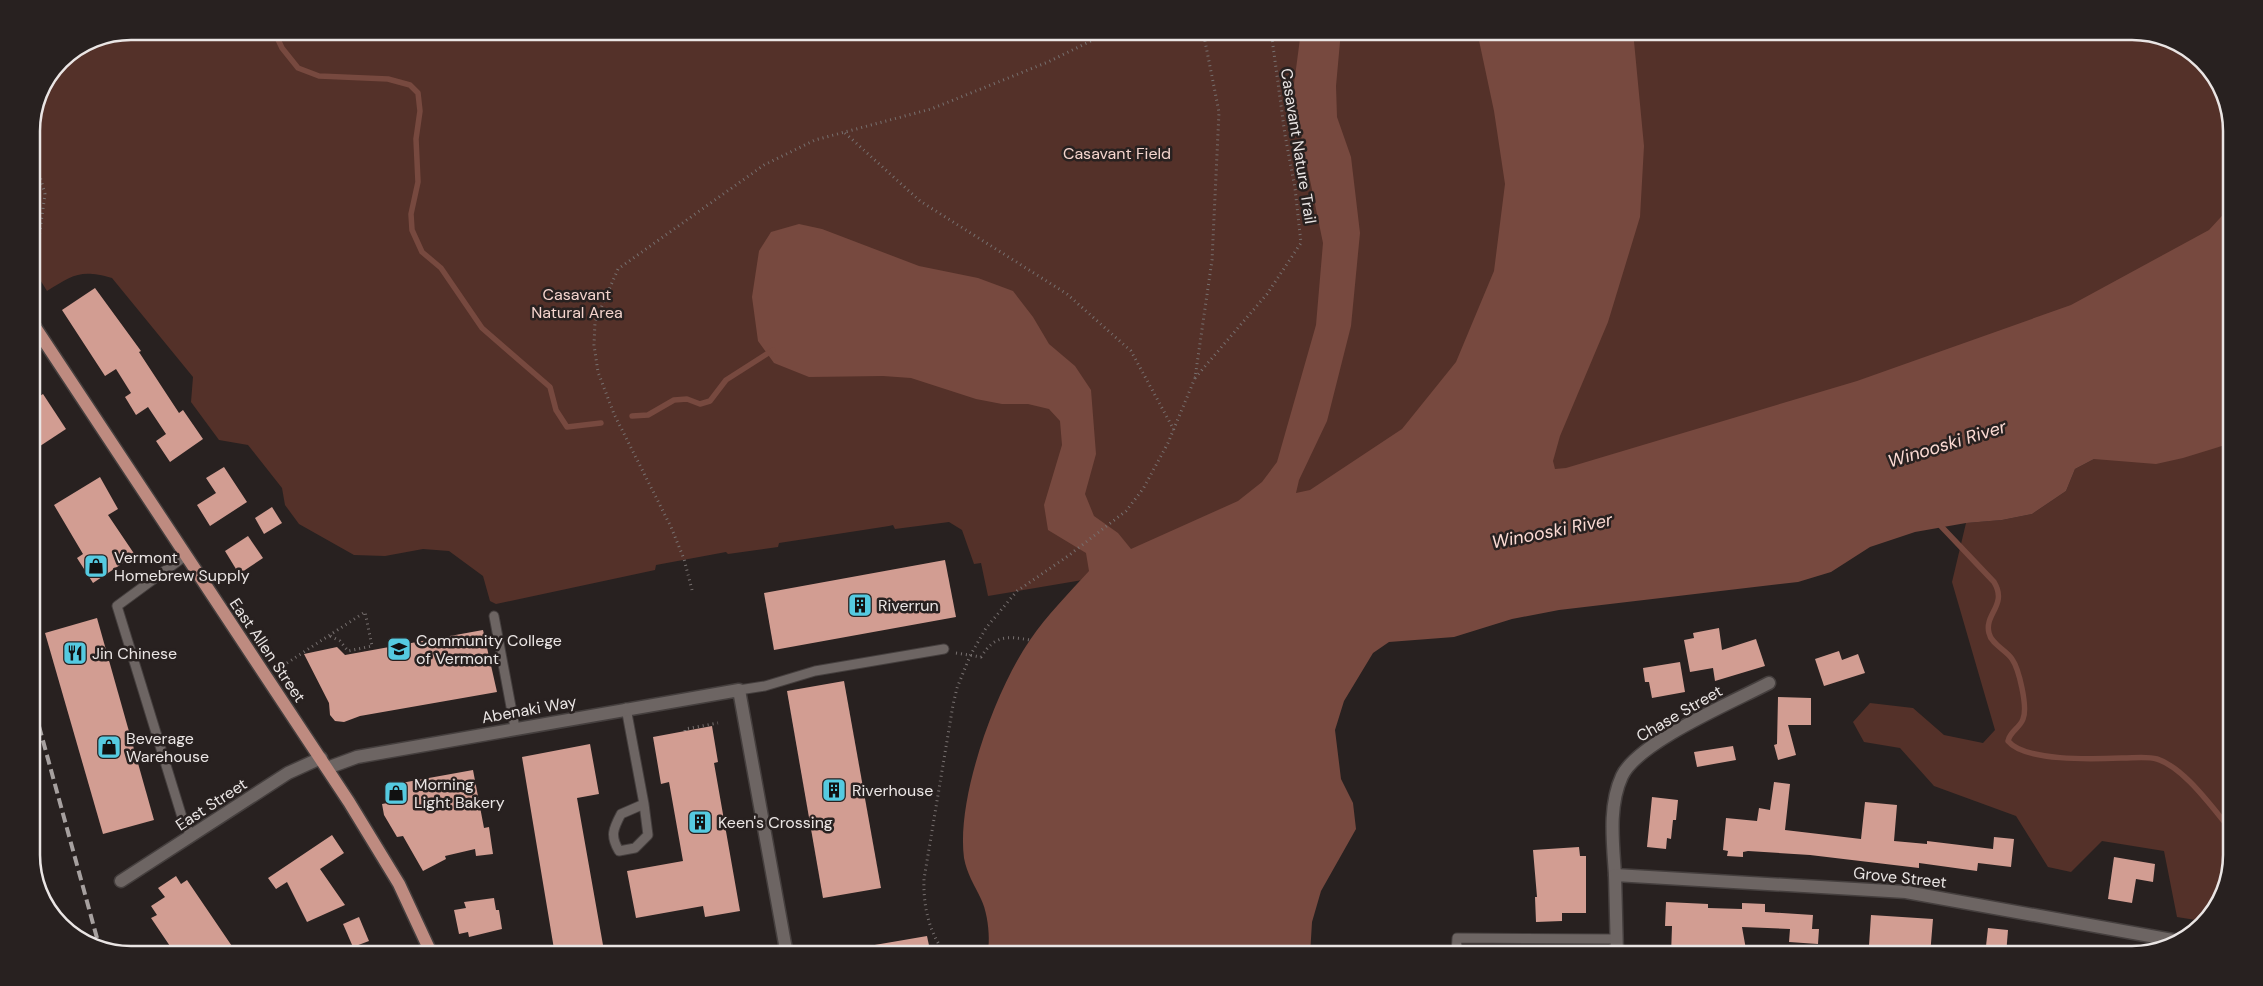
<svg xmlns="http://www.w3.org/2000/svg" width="2263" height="986" viewBox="0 0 2263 986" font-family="'DM Sans',sans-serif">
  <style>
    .green { fill: #543129 }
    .water { fill: #77493f }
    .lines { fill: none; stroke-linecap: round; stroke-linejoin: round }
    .stream { stroke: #77493f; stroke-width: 5.5 }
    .building { fill: #d29d92 }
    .lane-casing { stroke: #453f3e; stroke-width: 11 }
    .street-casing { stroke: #453f3e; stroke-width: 15 }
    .secondary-casing { stroke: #453f3e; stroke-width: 15 }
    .primary-casing { stroke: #453f3e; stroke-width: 15 }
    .path { stroke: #77706f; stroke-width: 3; stroke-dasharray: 1 4; stroke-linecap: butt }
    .lane { stroke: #6d6563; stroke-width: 9 }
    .street { stroke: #6d6563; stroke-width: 12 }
    .secondary { stroke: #6d6563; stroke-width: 12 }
    .primary { stroke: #be8b80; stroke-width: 12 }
    .rail { stroke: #a6a09f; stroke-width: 4; stroke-dasharray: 10 5; stroke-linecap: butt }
    .labels { text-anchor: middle; stroke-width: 5; stroke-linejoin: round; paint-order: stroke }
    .street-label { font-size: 16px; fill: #eae5e4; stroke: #282120 }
    .park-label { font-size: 16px; fill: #f4d4cd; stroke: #282120 }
    .poi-label { font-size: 16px; fill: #eae5e4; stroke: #282120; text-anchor: start }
    .water-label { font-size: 18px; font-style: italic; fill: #fcdbd4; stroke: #282120 }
    .rim { fill: none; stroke: #eae5e4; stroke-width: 2.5 }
  </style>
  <rect width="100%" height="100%" fill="#282120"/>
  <g class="green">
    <path d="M131,31H2132L2170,39L2211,70L2232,124V268L1573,497L988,596L981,563L974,564L962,530L949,522L895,529L893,525L889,526L779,543L778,547L728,554L726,552L656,565L655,570L496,604L490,601L483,576L449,551L423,549L385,556L354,555L299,524L285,505L282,488L248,445L219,440L191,402L193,377L112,278C80,269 73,275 47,291L31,265V124L39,92L61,60L93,39Z"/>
    <polygon points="2232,441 2232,855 2224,893 2202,921 2177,917 2164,851 2102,841 2071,872 2048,867 2016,816 1934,786 1900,748 1864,742 1853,722 1870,703 1913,708 1944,735 1983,743 1995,730 1952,582 1966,523 2002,520 2032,514 2066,491 2075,469 2094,459 2114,459 2222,446"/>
  </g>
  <path class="water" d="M1301,31H1341L1336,86L1337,117L1351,157L1360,233L1351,326L1327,421L1299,480L1296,493L1310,490L1402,429L1456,362L1494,271L1505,184L1494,111L1477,31H1633L1644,146L1640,217L1608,322L1560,436L1553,461L1555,469L1566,468L1857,381L2071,305L2209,230L2232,205V441L2222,446L2183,458L2156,464L2094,459L2075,469L2066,491L2032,514L2002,520L1966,523L1915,532L1870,547L1831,572L1798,582L1559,610L1512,619L1454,637L1389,642L1373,653L1344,701L1335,730L1341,779L1353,803L1356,829L1321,891L1312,922L1310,955H987C991,940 988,913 981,899C974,884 967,874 964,858C956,797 996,689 1030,640C1047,615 1069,593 1089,571L1086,553L1048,530L1044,505L1062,445L1060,421L1049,409L1028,404H1002L976,399L911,378L883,376L809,377L774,363L758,341L752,297L759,251L771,232L799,224L822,229L919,266L978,278L1013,291L1033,317L1049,344L1075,366L1091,390L1096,454L1085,494L1094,516L1118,533L1131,549L1238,501L1262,482L1277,462L1316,325L1323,243L1297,117L1294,84Z"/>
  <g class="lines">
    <g class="stream">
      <polyline points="274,31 282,48 298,68 319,76 388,79 410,85 418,93 420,111 416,139 418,182 411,214 412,230 422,252 441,268 482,328 550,387 556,410 567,427 601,423"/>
      <polyline points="632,416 648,415 674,400 687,399 700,404 710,401 726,380 773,350"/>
      <path d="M1938,523L1994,582C2008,605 1984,614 1989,633C1991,644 2006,650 2012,659C2019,669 2028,707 2023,719C2020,728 2010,731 2008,741C2025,762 2095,759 2123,758C2133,758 2147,756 2157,759C2185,768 2213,809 2232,831"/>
    </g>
  </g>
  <g class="building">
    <polygon points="95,288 141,351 139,352 179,413 183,410 203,439 170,462 156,441 166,434 148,407 136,415 125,397 131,393 116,369 105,376 62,310"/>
    <polygon points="43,394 66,429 31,452 31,402"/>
    <polygon points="224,467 247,502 210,526 197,505 216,493 206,478"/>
    <polygon points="100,477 118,509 108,515 135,555 93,583 77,558 83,554 54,505"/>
    <polygon points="272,507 282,523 264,534 255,518"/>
    <polygon points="248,536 263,558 239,574 225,551"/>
    <polygon points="945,560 956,617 774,650 764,593"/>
    <polygon points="97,618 154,820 103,834 45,633"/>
    <polygon points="1719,628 1722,650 1756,639 1765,666 1715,681 1713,668 1690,672 1684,640 1694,638 1693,633"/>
    <polygon points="483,630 497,692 360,716 344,722 335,721 330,715 329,703 304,654 337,647 345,655"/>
    <polygon points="1839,651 1842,660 1858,654 1865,673 1824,686 1815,659"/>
    <polygon points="1680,662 1685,692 1652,698 1649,682 1645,682 1643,668"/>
    <polygon points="844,681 881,888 823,898 787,691"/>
    <polygon points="1778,697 1811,698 1811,725 1788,725 1796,755 1778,760 1774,745 1777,744"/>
    <polygon points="712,726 718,762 714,763 740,911 705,917 703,906 636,918 627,871 683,861 669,782 661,784 653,737"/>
    <polygon points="590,744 599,794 577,798 603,945 581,948 583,955 555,955 522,757"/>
    <polygon points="1733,746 1736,760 1697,767 1694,752"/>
    <polygon points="473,770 484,828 489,827 493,854 476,856 475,849 445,856 446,859 423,871 403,836 397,837 384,815 382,804 393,802 390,785"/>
    <polygon points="1774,782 1790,784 1785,830 1861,839 1865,802 1897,805 1894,841 1927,844 1927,841 1993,849 1994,837 2014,839 2011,867 1978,863 1977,871 1919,863 1919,868 1810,855 1748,851 1743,852 1743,857 1727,856 1728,851 1723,850 1726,818 1757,821 1759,808 1770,810"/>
    <polygon points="1652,797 1678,800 1676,820 1673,820 1671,839 1667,838 1666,849 1647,847"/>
    <polygon points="332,835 344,853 320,869 345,905 307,922 287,882 276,889 268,878"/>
    <polygon points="1579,847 1580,856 1586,856 1586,913 1562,913 1562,921 1536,922 1535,897 1537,897 1533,850"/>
    <polygon points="2114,857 2155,864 2153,882 2136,879 2132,903 2108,899"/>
    <polygon points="176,876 181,884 187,880 238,955 176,955 151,918 157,915 151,906 165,897 158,888"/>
    <polygon points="494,898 496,910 499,910 502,929 469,937 468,932 459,934 454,910 466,908 464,902"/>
    <polygon points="1666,902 1708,904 1708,908 1742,909 1742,903 1765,904 1765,912 1813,915 1812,929 1819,929 1818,944 1789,942 1790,929 1742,927 1747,955 1671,955 1672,926 1665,926"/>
    <polygon points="1871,915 1933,919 1930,955 1911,955 1912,949 1869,946"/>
    <polygon points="359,917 369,941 353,947 343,924"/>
    <polygon points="1988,928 2008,930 2006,955 1985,955"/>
    <polygon points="927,936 931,955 863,955 863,947"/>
  </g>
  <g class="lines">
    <g class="lane-casing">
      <g id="lane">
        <polyline points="185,556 117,606 182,817 191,836"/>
        <polyline points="494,616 515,728"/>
        <polyline points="739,690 765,686 815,671 944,649"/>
        <path d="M626,708L644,804L648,835L635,848L619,851C610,836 613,829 621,814L644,804"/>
        <polyline points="1456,955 1457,938 1617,939"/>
      </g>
    </g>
    <g class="street-casing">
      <g id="street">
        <polyline points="327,768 357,757 739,690 787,955"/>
        <path d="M1615,875C1613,843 1608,806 1622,776C1638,742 1733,702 1769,683"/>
        <polyline points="121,881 288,773 321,758"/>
      </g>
    </g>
    <g class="secondary-casing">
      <polyline id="secondary" points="1617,955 1615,875 1906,892 2178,941"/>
    </g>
    <g class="primary-casing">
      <polyline id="primary" points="31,321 349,802 399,884 432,955"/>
    </g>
    <g class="path">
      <polyline points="845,133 920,201 1067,294 1131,351 1174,430"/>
      <polyline points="31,145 45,194 39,238"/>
      <polyline points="1195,378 1267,294 1301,243 1295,188 1285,135 1271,31"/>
      <polyline points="692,590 684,559 671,527 614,414 598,372 594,345 595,322 618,269 764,165 815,140 931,109 1048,62 1111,31"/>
      <path d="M956,653L981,657C995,635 1006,636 1030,640"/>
      <polyline points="287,663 365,612 372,646 348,651 340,641 328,635"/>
      <polyline points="685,731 685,729 718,723"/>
      <path d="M947,955C929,935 923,905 924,879L953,705L957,688L970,656L986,628L1017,591L1068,556L1126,511L1143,489L1168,443L1195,378L1212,260L1219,112L1203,31"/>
    </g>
    <use href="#lane" class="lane"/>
    <use href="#street" class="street"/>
    <use href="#secondary" class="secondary"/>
    <use href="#primary" class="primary"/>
    <polyline class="rail" points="31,697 100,949"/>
  </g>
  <defs>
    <g id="shop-square" transform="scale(1.25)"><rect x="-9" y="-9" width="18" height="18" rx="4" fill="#55cae0" stroke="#282120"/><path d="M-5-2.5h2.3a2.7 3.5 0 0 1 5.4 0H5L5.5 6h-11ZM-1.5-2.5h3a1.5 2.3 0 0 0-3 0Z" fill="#111"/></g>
    <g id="building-square" transform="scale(1.25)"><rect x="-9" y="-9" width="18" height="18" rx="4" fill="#55cae0" stroke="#282120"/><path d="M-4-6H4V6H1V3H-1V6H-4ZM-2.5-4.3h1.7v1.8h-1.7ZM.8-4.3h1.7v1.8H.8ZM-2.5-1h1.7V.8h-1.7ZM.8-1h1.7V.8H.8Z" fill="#111"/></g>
    <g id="university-square" transform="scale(1.25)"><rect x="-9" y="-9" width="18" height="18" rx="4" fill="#55cae0" stroke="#282120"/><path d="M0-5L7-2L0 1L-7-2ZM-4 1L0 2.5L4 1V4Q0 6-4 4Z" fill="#111"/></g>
    <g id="restaurant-square" transform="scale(1.25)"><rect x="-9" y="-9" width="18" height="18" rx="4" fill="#55cae0" stroke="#282120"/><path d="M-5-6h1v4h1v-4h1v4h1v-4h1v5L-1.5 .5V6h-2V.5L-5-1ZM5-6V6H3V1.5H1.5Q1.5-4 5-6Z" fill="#111"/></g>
  </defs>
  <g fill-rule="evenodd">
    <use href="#shop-square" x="96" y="566"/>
    <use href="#building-square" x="860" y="605"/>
    <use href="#university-square" x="399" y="649"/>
    <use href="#restaurant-square" x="75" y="653"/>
    <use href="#shop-square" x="109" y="747"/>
    <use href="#building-square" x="834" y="790"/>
    <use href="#shop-square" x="396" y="793"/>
    <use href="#building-square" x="700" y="822"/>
  </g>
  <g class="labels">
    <g class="street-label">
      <text transform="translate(1299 146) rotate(81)" y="6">Casavant Nature Trail</text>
      <text transform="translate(268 650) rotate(56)" y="6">East Allen Street</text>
      <text transform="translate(529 709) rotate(-10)" y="6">Abenaki Way</text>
      <text transform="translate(1679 713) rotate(-30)" y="6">Chase Street</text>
      <text transform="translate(211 804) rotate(-33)" y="6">East Street</text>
      <text transform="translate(1900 877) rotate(6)" y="6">Grove Street</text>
    </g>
    <g class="park-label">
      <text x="1117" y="159">Casavant Field</text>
      <text x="577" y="300">Casavant<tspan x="577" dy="18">Natural Area</tspan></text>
    </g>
    <g class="poi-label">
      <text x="114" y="563">Vermont<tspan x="114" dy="18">Homebrew Supply</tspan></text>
      <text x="878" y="611">Riverrun</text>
      <text x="416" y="646">Community College<tspan x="416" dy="18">of Vermont</tspan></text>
      <text x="92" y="659">Jin Chinese</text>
      <text x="126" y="744">Beverage<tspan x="126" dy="18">Warehouse</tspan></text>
      <text x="414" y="790">Morning<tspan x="414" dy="18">Light Bakery</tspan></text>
      <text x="852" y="796">Riverhouse</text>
      <text x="718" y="828">Keen's Crossing</text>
    </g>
    <g class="water-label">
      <text transform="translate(1947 444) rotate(-17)" y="6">Winooski River</text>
      <text transform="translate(1552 531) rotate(-11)" y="6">Winooski River</text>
    </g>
  </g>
  <path d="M0 0H2263V986H0ZM131 40H2132A91 91 0 0 1 2223 131V855A91 91 0 0 1 2132 946H131A91 91 0 0 1 40 855V131A91 91 0 0 1 131 40Z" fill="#282120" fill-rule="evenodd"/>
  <path class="rim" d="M131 40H2132A91 91 0 0 1 2223 131V855A91 91 0 0 1 2132 946H131A91 91 0 0 1 40 855V131A91 91 0 0 1 131 40Z"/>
</svg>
